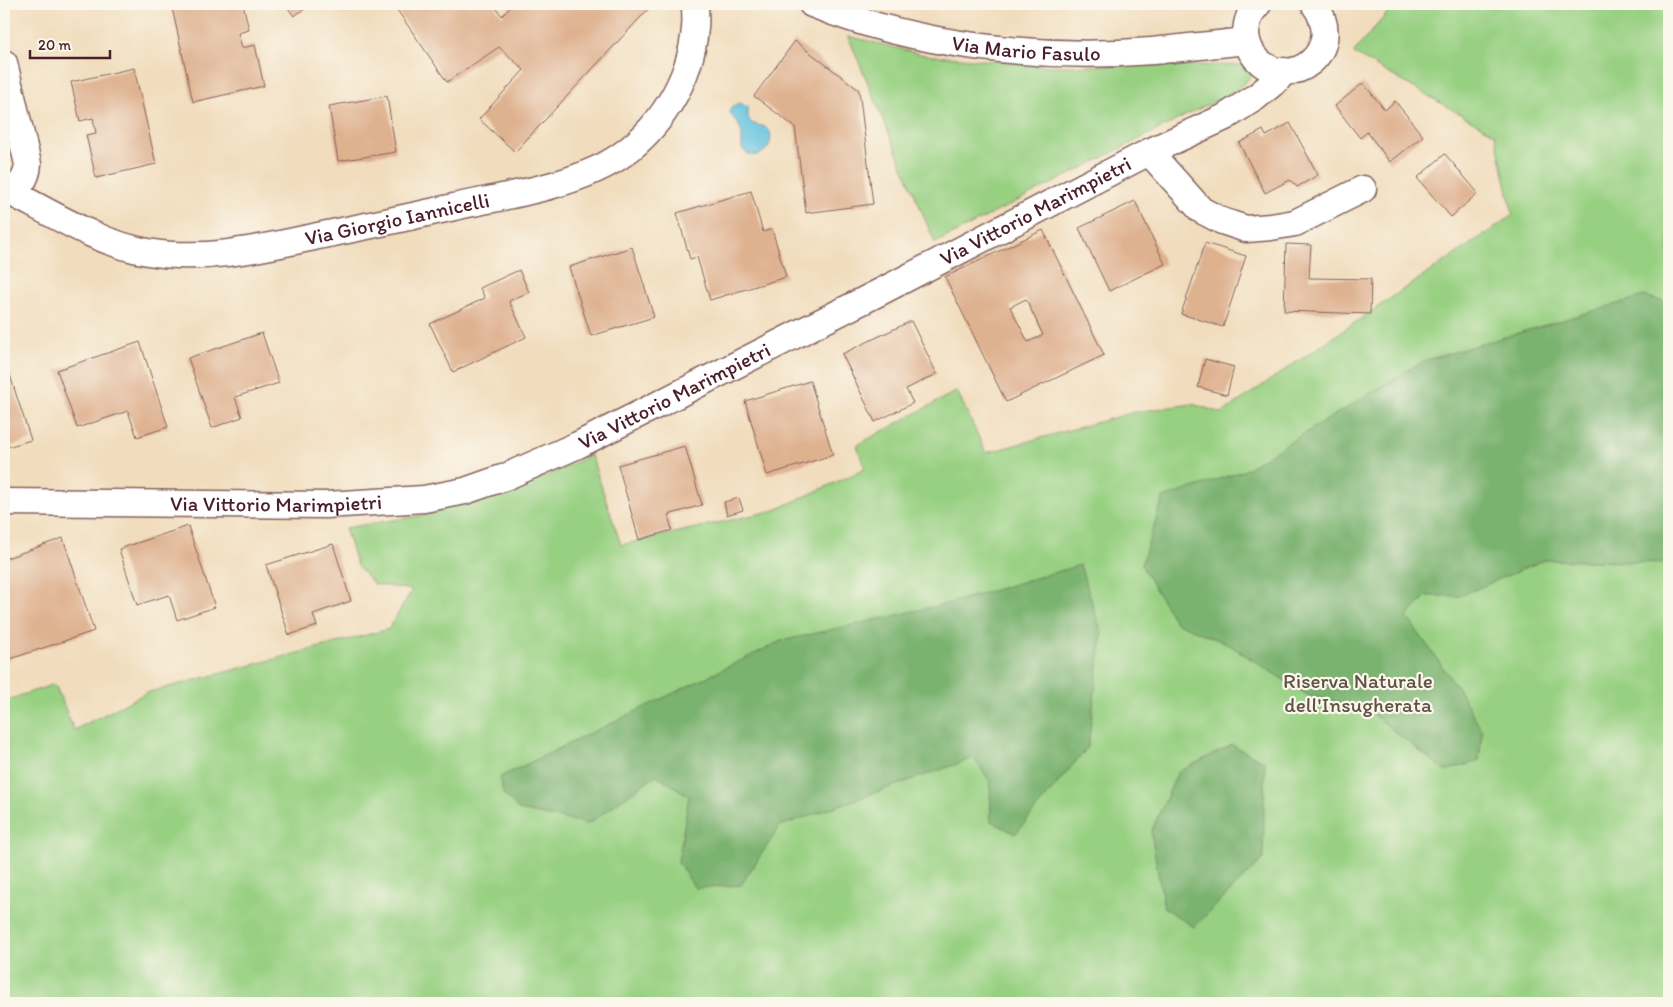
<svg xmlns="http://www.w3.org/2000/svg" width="1673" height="1007" viewBox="0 0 1673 1007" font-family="Itim,sans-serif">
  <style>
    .green { fill: #98d082; stroke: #717856 }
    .forest { fill: #7ab270; stroke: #62684e }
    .water { fill: #62c3e0; stroke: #567186 }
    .building { fill: #deb18f; fill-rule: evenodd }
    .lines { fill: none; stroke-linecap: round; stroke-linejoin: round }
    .street-casing { stroke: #84625e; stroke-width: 29 }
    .street { stroke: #fff; stroke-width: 26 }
    .labels { text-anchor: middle; stroke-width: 4.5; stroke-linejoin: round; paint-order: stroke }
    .street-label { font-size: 21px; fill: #4a1f2b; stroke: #fbf7ec }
    .park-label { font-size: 21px; fill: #615445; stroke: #fbf7ec }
  </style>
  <rect width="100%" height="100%" fill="#fbf7ec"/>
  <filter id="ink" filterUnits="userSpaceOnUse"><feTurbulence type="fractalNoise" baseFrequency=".02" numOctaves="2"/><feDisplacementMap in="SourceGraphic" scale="10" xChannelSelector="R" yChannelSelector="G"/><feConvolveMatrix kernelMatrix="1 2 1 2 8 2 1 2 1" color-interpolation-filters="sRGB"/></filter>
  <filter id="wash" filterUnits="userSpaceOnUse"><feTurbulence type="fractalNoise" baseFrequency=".0096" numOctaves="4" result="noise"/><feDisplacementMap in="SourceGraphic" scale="20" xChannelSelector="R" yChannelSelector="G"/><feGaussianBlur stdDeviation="1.12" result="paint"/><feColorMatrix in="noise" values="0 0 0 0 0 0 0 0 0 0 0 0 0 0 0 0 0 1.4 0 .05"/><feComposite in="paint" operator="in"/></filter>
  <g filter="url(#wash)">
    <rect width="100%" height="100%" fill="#f1ddbd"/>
    <g class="green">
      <polygon points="1395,4 1669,4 1669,1003 4,1003 4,701 55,684 74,730 146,693 389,629 412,590 374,584 357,566 345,528 430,514 549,475 591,455 621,545 775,510 865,469 857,445 957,391 986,453 1135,412 1192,404 1222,413 1513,215 1495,134 1353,53"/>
      <polygon points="848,36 925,55 1051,66 1247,65 1252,76 1236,90 935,243"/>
    </g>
    <g class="forest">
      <polygon points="1644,296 1669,303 1669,563 1544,560 1460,596 1426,596 1407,617 1459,690 1482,731 1479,761 1445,771 1365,708 1309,696 1228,644 1175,622 1141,565 1163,498 1243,471 1423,361"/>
      <polygon points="1080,565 1102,634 1088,747 1015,834 991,821 990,782 974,758 780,826 741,885 695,888 678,862 689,796 656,775 588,824 519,810 503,794 500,777 781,641 950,603"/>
      <polygon points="1232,745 1265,762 1263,859 1194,927 1164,908 1151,832 1178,772"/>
    </g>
    <path class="water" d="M739,103L748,107V117L751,123L765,127L770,132C775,149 755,164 742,149V133L739,125L730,113L731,107Z"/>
    <g id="blocks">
      <g class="building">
        <polygon points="191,4 243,4 249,30 238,33 242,48 255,45 264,86 193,102 172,8"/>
        <polygon points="285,4 312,4 294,16"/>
        <polygon points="393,4 493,4 502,16 513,4 653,4 515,152 479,119 524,70 499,47 447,82"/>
        <polygon points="795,41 859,90 873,204 806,213 795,127 754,96"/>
        <polygon points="134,68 156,164 96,178 86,135 96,133 93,118 80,121 71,82"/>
        <polygon points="1363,83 1385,110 1395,101 1423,136 1390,162 1367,132 1360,138 1335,106"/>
        <polygon points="387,96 396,152 338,161 329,106"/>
        <polygon points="1290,123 1318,175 1297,187 1290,180 1265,193 1239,143 1263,130 1266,136"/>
        <polygon points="1445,154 1478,193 1451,217 1417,178"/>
        <polygon points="751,191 763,232 772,229 786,277 710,300 697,257 690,259 677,213"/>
        <polygon points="1135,201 1165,264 1109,291 1079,228"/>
        <path d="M1043,230L1104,355L1006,402L945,277ZM1026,299L1043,335L1028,342L1010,307Z"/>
        <polygon points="1205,243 1246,256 1223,327 1181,314"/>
        <polygon points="1286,244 1311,245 1309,278 1371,279 1370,314 1284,311"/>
        <polygon points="632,247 654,317 591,336 569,267"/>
        <polygon points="519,270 529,292 509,301 526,337 453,372 430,324 485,298 480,288"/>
        <polygon points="911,321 937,374 906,389 913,403 875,422 842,354"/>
        <polygon points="262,333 279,383 235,397 242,417 212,428 188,358"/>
        <polygon points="140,342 168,427 137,437 128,411 77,428 57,370"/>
        <polygon points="4,357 31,440 4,448"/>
        <polygon points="1205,359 1234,367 1227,395 1198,387"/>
        <polygon points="810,381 833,455 767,475 745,401"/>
        <polygon points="685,446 702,505 668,515 672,530 639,540 618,465"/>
        <polygon points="739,498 743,510 727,515 724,502"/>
        <polygon points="188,526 215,607 177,620 169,595 137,605 119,549"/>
        <polygon points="63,538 94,631 7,660 4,650 4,559"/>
        <polygon points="333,544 351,601 313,614 317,626 289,635 266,565"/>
      </g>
    </g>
  </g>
  <g filter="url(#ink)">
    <use href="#blocks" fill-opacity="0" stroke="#84625e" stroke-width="1"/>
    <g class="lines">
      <g class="street-casing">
        <g id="street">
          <path id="s1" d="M812,4C916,46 1040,60 1152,51C1184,48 1215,44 1247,41"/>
          <path d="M1258,4C1249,13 1246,23 1246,35C1247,43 1250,51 1255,57C1289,96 1349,50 1314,4"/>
          <path d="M4,63L28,164C27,180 18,189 4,194"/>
          <polyline points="1149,152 1201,210 1222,221 1246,229 1271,227 1295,223 1363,189"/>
          <path id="s2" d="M10,192C53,214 100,244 148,252C206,262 262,248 318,236C363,227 409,217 454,207C504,196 570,187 614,160C659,132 691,80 695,28C696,20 695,12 695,4"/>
          <path id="s3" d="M4,502L326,505L424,499L465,491L505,477L578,445L884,290L1149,152L1225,117L1256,97L1277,80L1284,71"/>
        </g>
      </g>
      <use href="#street" class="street"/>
    </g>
  </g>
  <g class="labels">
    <g class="street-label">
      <text dy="7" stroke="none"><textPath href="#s1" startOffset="220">Via Mario Fasulo</textPath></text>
      <text dy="7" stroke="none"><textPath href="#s3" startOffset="1098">Via Vittorio Marimpietri</textPath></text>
      <text dy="7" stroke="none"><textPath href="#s2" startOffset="404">Via Giorgio Iannicelli</textPath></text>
      <text dy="7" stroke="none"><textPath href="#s3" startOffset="692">Via Vittorio Marimpietri</textPath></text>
      <text dy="7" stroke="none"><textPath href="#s3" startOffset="272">Via Vittorio Marimpietri</textPath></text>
    </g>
    <g class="park-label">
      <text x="1358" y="688">Riserva Naturale<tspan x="1358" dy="24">dell'Insugherata</tspan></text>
    </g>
  </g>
  <rect width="1673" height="1007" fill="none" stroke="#fbf7ec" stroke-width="20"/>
  <path d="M30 50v8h80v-8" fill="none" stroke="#4a1f2b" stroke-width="2.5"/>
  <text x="38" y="50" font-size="15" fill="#4a1f2b" stroke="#fbf7ec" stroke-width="4" paint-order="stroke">20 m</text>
</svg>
